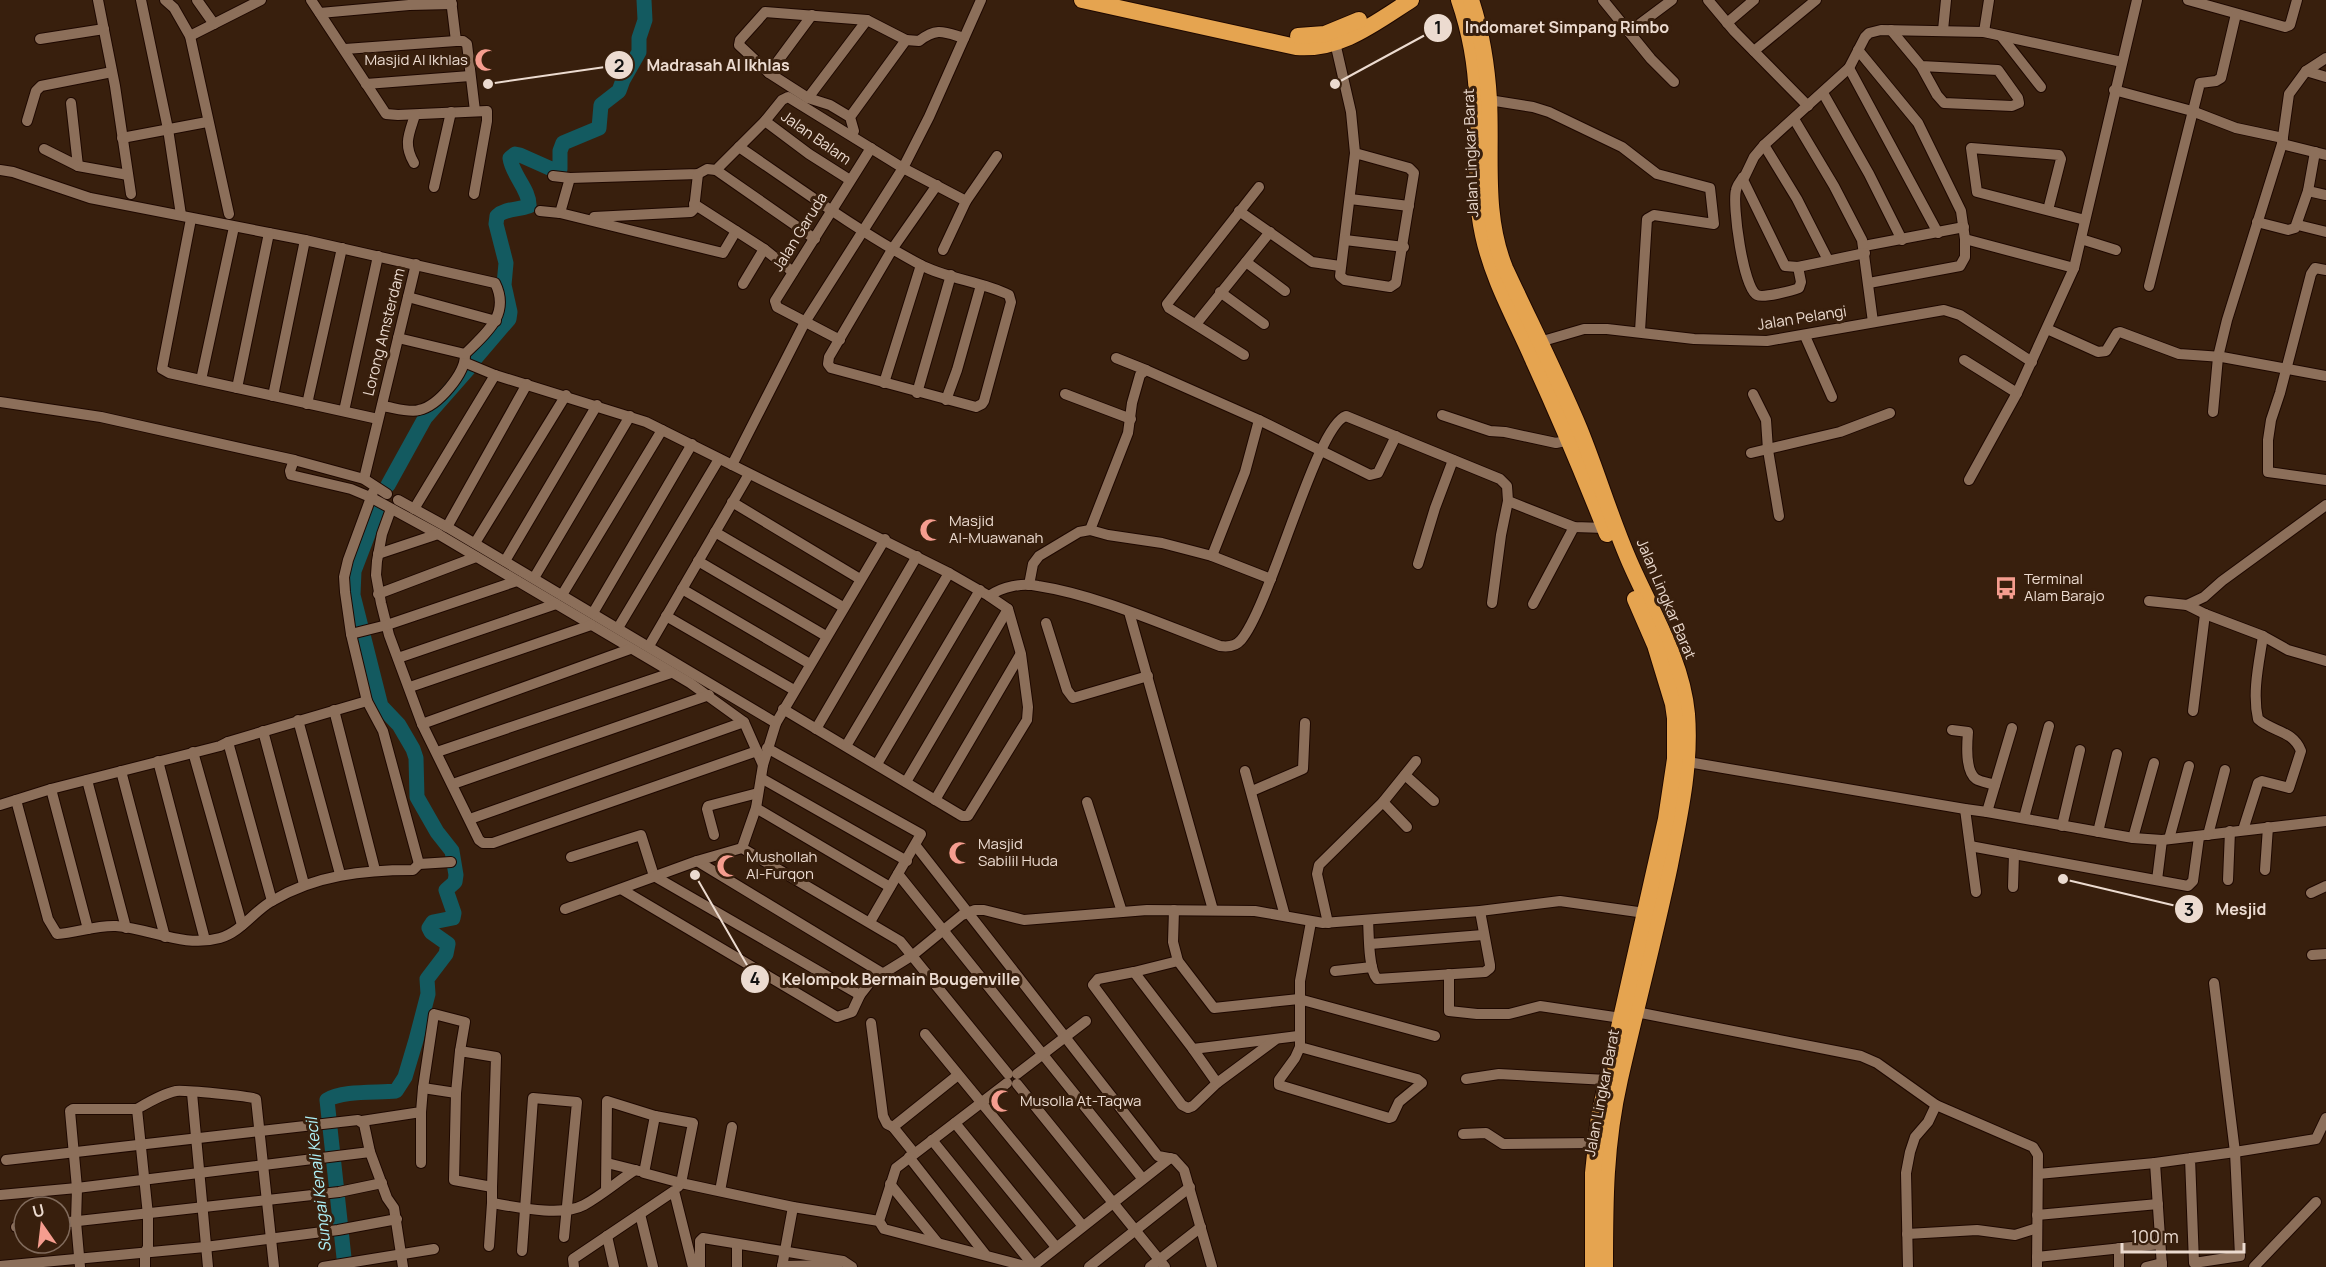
<svg xmlns="http://www.w3.org/2000/svg" width="2326" height="1267" viewBox="0 0 2326 1267" font-family="Manrope,sans-serif">
  <style>
    .lines { fill: none; stroke-linecap: round; stroke-linejoin: round }
    .river { stroke: #135a60; stroke-width: 15 }
    .minor-casing { stroke: #1e0800; stroke-width: 12 }
    .highway-casing { stroke: #1e0800; stroke-width: 18 }
    .minor { stroke: #8c6f5a; stroke-width: 10 }
    .highway { stroke: #e5a450; stroke-width: 16 }
    .labels { text-anchor: middle; stroke-width: 6; stroke-linejoin: round; paint-order: stroke }
    .poi-label { font-size: 15px; fill: #ecdbd0; stroke: #381f0d; text-anchor: start }
    .street-label { font-size: 15px; fill: #ecdbd0; stroke: #381f0d }
    .water-label { font-size: 16px; font-style: italic; fill: #aef2f9; stroke: #381f0d }
    .leader { fill: none; stroke: #ecdbd0; stroke-width: 2 }
    .callout-dot { fill: #ecdbd0; stroke: #381f0d; stroke-width: 2 }
    .mark-label { font-size: 18px; text-anchor: middle; font-weight: bold; fill: #111 }
    .callout-label { font-size: 16px; text-anchor: middle; font-weight: bold; fill: #ecdbd0; stroke: #381f0d; stroke-width: 6; stroke-linejoin: round; paint-order: stroke }
  </style>
  <rect width="100%" height="100%" fill="#381f0d"/>
  <g class="lines">
    <g class="river">
      <path d="M473,361L509,319L510,312L504,285L506,263L496,224L497,216C506,208 518,210 529,206C530,190 512,175 510,158L515,154L520,155L556,171L560,169V151L563,143L599,128L601,105L619,91L623,80L639,52V38L645,20L644,0"/>
      <polyline points="388,485 425,418 469,368"/>
      <path d="M345,1267L327,1100C342,1090 377,1093 396,1091L405,1077L416,1040L428,994L427,979L446,954L448,944L431,932L429,928L433,922L453,918L454,913L446,890L455,882L456,875L452,851L437,832L417,797L416,758L413,749L399,725L381,706L353,595L354,571L377,511"/>
    </g>
    <g class="minor-casing">
      <g id="minor">
        <polyline points="98,0 115,86 131,194"/>
        <polyline points="141,0 168,129 181,215"/>
        <polyline points="165,0 174,8 190,36 229,214"/>
        <polyline points="197,0 214,24"/>
        <polyline points="311,0 386,114 398,115 487,111 487,121 474,194"/>
        <polyline points="451,0 456,41 463,41 467,44 475,111"/>
        <polyline points="1603,0 1651,59 1674,82"/>
        <polyline points="1708,0 1734,31 1808,106"/>
        <polyline points="2188,0 2285,27 2290,25 2297,0"/>
        <polyline points="320,13 409,5 452,4"/>
        <polyline points="1727,23 1754,0"/>
        <polyline points="1891,30 1921,66 1937,95 1944,103 2012,106 2019,103 2018,98 1998,70 1921,66"/>
        <polyline points="1943,30 1946,0"/>
        <polyline points="1629,32 1672,0"/>
        <polyline points="1984,32 1989,0"/>
        <polyline points="190,36 261,0"/>
        <polyline points="2001,36 2041,87"/>
        <polyline points="1334,38 1351,112 1355,153 1340,276 1345,280 1390,287 1396,283 1414,173 1409,168 1355,153"/>
        <polyline points="40,39 104,29"/>
        <path d="M906,40L919,41C937,27 944,32 964,38"/>
        <polyline points="345,49 456,41"/>
        <polyline points="1858,50 1918,123 1961,211 1965,239 1965,257 1960,266 1869,283"/>
        <polyline points="1754,51 1816,0"/>
        <polyline points="1849,68 1938,233"/>
        <polyline points="2306,71 2326,77"/>
        <polyline points="769,73 812,15"/>
        <polyline points="366,84 470,76"/>
        <polyline points="2114,90 2192,111 2236,128 2283,138"/>
        <polyline points="1823,93 1869,174 1902,240"/>
        <polyline points="808,98 867,20"/>
        <polyline points="1489,100 1533,107 1549,112 1622,147 1657,174 1710,188 1714,224 1654,215 1647,219 1640,331"/>
        <polyline points="71,103 78,166"/>
        <polyline points="850,117 830,105 808,98 769,73 739,45 740,40 765,12 867,20 906,40 850,117 854,131 851,135"/>
        <polyline points="1794,119 1834,186 1862,240 1873,322"/>
        <polyline points="27,121 36,91 41,86 112,72"/>
        <polyline points="765,121 809,154 850,180"/>
        <polyline points="122,138 207,122"/>
        <polyline points="2282,144 2326,155"/>
        <polyline points="1764,145 1797,199 1828,260"/>
        <path d="M739,147C798,187 856,230 919,264C946,279 981,281 1009,295L1011,302L984,401L982,404L976,407L831,368L828,364L829,357L893,248L937,185"/>
        <polyline points="44,149 78,166 128,175"/>
        <path d="M414,163C403,144 409,134 415,115"/>
        <path d="M0,170L13,172L90,198L305,240L495,283C511,315 485,334 465,354C466,373 438,406 419,410C409,413 392,407 382,406"/>
        <polyline points="716,170 815,239"/>
        <polyline points="553,176 570,178 698,174 707,169 716,170 765,121 782,100 788,97 903,168 966,201"/>
        <path d="M1743,177C1741,181 1737,185 1736,190C1732,204 1743,288 1757,295C1763,298 1792,291 1799,288L1801,282L1798,267"/>
        <polyline points="570,178 560,213 723,253 736,231"/>
        <polyline points="434,187 451,112"/>
        <polyline points="2308,191 2326,195"/>
        <polyline points="1350,199 1409,206"/>
        <polyline points="694,204 764,249 793,272"/>
        <polyline points="2048,210 2061,159 2059,155 1971,148 1977,192 2085,220"/>
        <polyline points="540,211 560,213"/>
        <polyline points="1239,211 1312,262 1340,266"/>
        <polyline points="594,217 691,212 694,209 698,174"/>
        <polyline points="191,219 162,369 169,373 378,419"/>
        <polyline points="2257,222 2288,230 2295,228 2308,191 2315,152"/>
        <polyline points="2298,225 2326,232"/>
        <polyline points="1965,239 2074,268"/>
        <polyline points="2081,239 2116,250"/>
        <polyline points="1345,240 1404,247"/>
        <polyline points="1864,246 1964,227"/>
        <polyline points="943,250 966,201 997,156"/>
        <polyline points="1865,253 1798,267 1785,266 1743,180 1754,157 1764,145 1849,68 1865,37 1869,33 1881,30 1984,32 2122,62"/>
        <polyline points="1246,262 1285,291"/>
        <polyline points="2326,270 2315,268 2311,274 2280,393 2271,420 2268,440 2268,472 2326,480"/>
        <polyline points="743,284 764,249"/>
        <polyline points="2149,286 2200,83 2216,81 2221,78 2236,14"/>
        <polyline points="1220,292 1264,324"/>
        <polyline points="408,297 496,321"/>
        <polyline points="1196,324 1270,232"/>
        <polyline points="2047,329 2098,352 2106,351 2117,333 2120,332 2179,354 2222,357 2326,376"/>
        <polyline points="1805,336 1832,397"/>
        <polyline points="398,338 465,354"/>
        <polyline points="840,340 777,307 775,301 871,148"/>
        <polyline points="1536,343 1584,329 1607,329 1694,339 1767,341 1944,310 1960,315 2032,362"/>
        <polyline points="1244,355 1169,308 1167,304 1259,187"/>
        <polyline points="1116,358 1146,370"/>
        <polyline points="1964,360 2017,393"/>
        <polyline points="466,363 495,375 646,422 949,573 989,596 1008,609 1021,654 1028,707 1027,720 968,816 962,816 783,709"/>
        <polyline points="201,380 234,227"/>
        <polyline points="884,383 921,265"/>
        <polyline points="237,388 269,233"/>
        <polyline points="917,393 951,275"/>
        <polyline points="1065,394 1131,419"/>
        <polyline points="1753,394 1766,420 1768,450 1779,516"/>
        <polyline points="273,396 305,240"/>
        <polyline points="946,400 957,370 981,285"/>
        <polyline points="0,402 101,417 294,460 364,479 387,494"/>
        <polyline points="307,404 342,248"/>
        <polyline points="344,411 378,256"/>
        <polyline points="2213,412 2218,357 2227,320 2282,144 2289,94 2306,71 2326,58"/>
        <polyline points="1442,415 1490,431 1505,432 1556,443 1570,440"/>
        <polyline points="1751,453 1840,432 1890,413"/>
        <polyline points="294,460 290,471 291,475 351,489 370,497 438,534 690,683 744,722 763,765"/>
        <polyline points="732,465 805,322 903,168 929,117 981,0"/>
        <polyline points="364,479 416,264"/>
        <polyline points="1969,480 2017,393 2074,268 2137,0"/>
        <polyline points="373,492 348,560 344,577 345,592 351,634 367,701 383,731 419,864"/>
        <polyline points="398,500 447,527 776,723"/>
        <polyline points="732,502 860,579"/>
        <polyline points="391,509 382,534 377,561 376,575 381,603 389,635 422,724 479,840 483,843 493,843 757,751"/>
        <polyline points="414,509 495,375"/>
        <polyline points="447,527 527,384"/>
        <polyline points="1090,530 1128,433 1132,403 1140,375 1146,370 1259,420 1370,475 1378,473 1396,436"/>
        <polyline points="715,532 843,607"/>
        <polyline points="475,543 566,395"/>
        <polyline points="378,554 438,534"/>
        <polyline points="1212,556 1245,472 1259,420"/>
        <polyline points="505,561 597,405"/>
        <polyline points="698,561 826,636"/>
        <polyline points="1418,564 1435,508 1453,460"/>
        <polyline points="534,578 630,416"/>
        <polyline points="1029,585 1033,564 1039,556 1079,532 1090,530 1108,535 1162,543 1212,556 1271,579"/>
        <polyline points="682,589 810,664"/>
        <polyline points="378,594 476,557"/>
        <polyline points="562,595 662,430"/>
        <path d="M989,596C1003,586 1022,583 1038,586C1097,595 1164,625 1220,646C1227,647 1236,646 1241,640C1271,605 1316,425 1346,416L1500,479L1507,486L1508,501L1574,527L1605,528"/>
        <polyline points="2149,601 2187,605 2205,614 2263,636 2288,650 2326,661"/>
        <polyline points="1492,603 1501,535 1508,501"/>
        <polyline points="1533,604 1574,527"/>
        <polyline points="2187,605 2204,597 2222,581 2326,505"/>
        <polyline points="1129,612 1213,910"/>
        <polyline points="593,613 692,444"/>
        <polyline points="666,616 794,690"/>
        <polyline points="1046,623 1067,690 1073,698 1148,676"/>
        <polyline points="618,628 719,459"/>
        <polyline points="351,634 387,625 517,581"/>
        <polyline points="649,646 749,474"/>
        <polyline points="398,658 556,604"/>
        <polyline points="410,687 591,625"/>
        <polyline points="334,710 375,870"/>
        <polyline points="2193,711 2205,614"/>
        <polyline points="298,720 340,874"/>
        <polyline points="422,724 630,649"/>
        <polyline points="816,729 917,556"/>
        <path d="M1952,730L1968,732C1967,744 1965,771 1976,779C1981,782 1989,783 1995,785"/>
        <polyline points="263,731 304,884"/>
        <polyline points="228,742 272,901"/>
        <polyline points="846,746 949,573"/>
        <polyline points="767,748 921,834 870,922"/>
        <polyline points="193,752 242,925"/>
        <polyline points="437,752 671,673"/>
        <polyline points="158,761 205,940"/>
        <polyline points="1688,762 1965,809 1987,812 2133,838 2162,840 2326,821"/>
        <polyline points="877,764 980,590"/>
        <polyline points="121,771 165,937"/>
        <polyline points="1245,771 1285,916"/>
        <polyline points="1405,775 1434,801"/>
        <polyline points="761,778 907,861"/>
        <polyline points="87,780 126,928"/>
        <polyline points="906,782 1008,609"/>
        <polyline points="453,784 709,695"/>
        <polyline points="51,789 88,929"/>
        <polyline points="1252,791 1303,769 1305,723"/>
        <path d="M16,800L48,919L57,934C76,933 96,925 116,926C152,929 184,948 220,938C241,932 254,911 272,901C315,875 364,870 413,870L419,864L451,862"/>
        <polyline points="935,800 1020,655"/>
        <polyline points="1087,802 1122,912"/>
        <polyline points="1383,802 1407,827"/>
        <polyline points="0,805 51,789 220,746 228,742 367,701"/>
        <polyline points="756,808 890,887"/>
        <polyline points="1965,809 1976,892"/>
        <polyline points="1987,812 2012,728"/>
        <polyline points="2024,818 2049,726"/>
        <polyline points="470,819 744,722"/>
        <polyline points="2062,826 2080,750"/>
        <path d="M2243,830L2258,783L2262,781L2289,788L2301,751C2293,730 2272,732 2258,719C2252,692 2259,663 2263,636"/>
        <polyline points="2098,832 2117,754"/>
        <polyline points="714,835 707,809 708,806 758,793"/>
        <polyline points="2208,835 2225,770"/>
        <polyline points="2133,838 2154,763"/>
        <polyline points="2169,839 2189,766"/>
        <polyline points="916,846 1158,1156 1174,1159 1184,1170 1212,1267"/>
        <polyline points="1970,846 2188,886 2193,881 2199,837"/>
        <polyline points="742,848 756,808 763,765 776,723 885,539"/>
        <polyline points="571,857 641,835 654,876 860,995"/>
        <polyline points="697,861 882,973"/>
        <polyline points="2265,870 2268,827"/>
        <polyline points="898,874 1142,1178"/>
        <polyline points="2157,880 2162,840"/>
        <polyline points="2228,880 2230,831"/>
        <polyline points="2013,887 2014,854"/>
        <polyline points="621,889 837,1017 852,1012 860,995 871,981 913,955 962,915 975,910 984,910 1024,920 1147,910 1255,911 1323,923 1480,911 1560,901 1645,913"/>
        <polyline points="2311,893 2326,886"/>
        <polyline points="565,909 697,861 742,848 900,941 1008,1074"/>
        <polyline points="1174,910 1173,942 1178,961 1214,1008 1299,999 1435,1036"/>
        <path d="M1368,920C1369,934 1368,969 1377,979L1485,972L1490,968V965L1480,911"/>
        <polyline points="1328,923 1317,874 1319,865 1383,802 1416,761"/>
        <polyline points="1370,944 1483,935"/>
        <polyline points="2312,955 2326,954"/>
        <polyline points="1178,961 1134,972 1193,1049 1298,1036"/>
        <polyline points="1335,971 1372,967"/>
        <polyline points="1134,972 1098,979 1093,985 1182,1105 1188,1108 1193,1106 1217,1083"/>
        <polyline points="1449,974 1449,1011 1477,1014 1509,1014 1540,1006 1621,1018"/>
        <polyline points="2214,983 2235,1152 2316,1139 2326,1118"/>
        <polyline points="1636,1012 1861,1056 1877,1063 1936,1105 2033,1147 2038,1155 2037,1267"/>
        <polyline points="871,1023 883,1116 887,1124 893,1127"/>
        <polyline points="925,1034 1082,1225"/>
        <polyline points="1300,1047 1417,1079 1422,1083 1399,1102 1392,1117 1389,1118 1279,1085 1279,1080 1295,1058 1300,1047 1300,981 1311,922"/>
        <polyline points="1193,1049 1217,1083 1275,1040"/>
        <polyline points="1017,1074 1086,1021"/>
        <polyline points="1466,1079 1499,1074 1607,1080"/>
        <polyline points="1007,1083 896,1168 879,1221 884,1229 1029,1267"/>
        <polyline points="1017,1084 1165,1267"/>
        <polyline points="423,1088 456,1093"/>
        <polyline points="192,1093 208,1267"/>
        <polyline points="655,1116 644,1173 681,1183 678,1187"/>
        <polyline points="362,1121 421,1112 423,1088 434,1014 465,1022 460,1051"/>
        <polyline points="955,1123 1056,1247"/>
        <polyline points="1463,1134 1486,1133 1503,1144 1595,1143"/>
        <polyline points="932,1140 1033,1265"/>
        <polyline points="914,1153 893,1127 958,1075"/>
        <polyline points="909,1157 985,1254"/>
        <polyline points="6,1160 358,1120 364,1124 370,1152 387,1198 394,1208 403,1267"/>
        <polyline points="421,1163 421,1112"/>
        <polyline points="607,1163 639,1171"/>
        <polyline points="2038,1174 2155,1163"/>
        <polyline points="890,1184 937,1242"/>
        <path d="M492,1187L454,1180L456,1093L460,1051L496,1057L492,1187V1203C516,1207 562,1217 584,1205C602,1195 618,1181 635,1170"/>
        <polyline points="606,1190 607,1101 655,1116 693,1123 681,1183 793,1207 879,1221"/>
        <polyline points="720,1191 732,1127"/>
        <polyline points="0,1195 77,1188 370,1152"/>
        <polyline points="640,1214 653,1267"/>
        <polyline points="2037,1215 2158,1204"/>
        <polyline points="60,1223 339,1192 382,1183"/>
        <polyline points="16,1227 24,1227"/>
        <polyline points="1907,1234 1977,1230 2015,1235 2037,1228"/>
        <polyline points="607,1236 614,1267"/>
        <polyline points="737,1244 737,1267"/>
        <polyline points="489,1246 492,1203"/>
        <polyline points="522,1251 533,1098 577,1102 564,1237"/>
        <polyline points="2037,1257 2160,1244"/>
        <polyline points="0,1266 205,1247 338,1230 397,1219"/>
        <polyline points="782,1266 838,1265"/>
        <polyline points="80,1267 76,1222 77,1188 70,1111 73,1109 137,1109"/>
        <path d="M145,1267V1253L148,1247V1215L137,1109C149,1102 162,1094 176,1091C183,1090 251,1096 256,1099L274,1267"/>
        <polyline points="323,1267 434,1249"/>
        <polyline points="574,1267 573,1259 674,1191 693,1267"/>
        <polyline points="700,1267 700,1241 703,1238 843,1261 852,1267"/>
        <polyline points="782,1267 793,1207"/>
        <polyline points="1032,1267 1170,1158"/>
        <polyline points="1089,1267 1190,1187"/>
        <polyline points="1150,1267 1201,1227"/>
        <polyline points="1908,1267 1906,1173 1910,1152 1915,1137 1928,1122 1936,1105"/>
        <polyline points="2119,1267 2119,1248"/>
        <polyline points="2146,1267 2162,1263"/>
        <polyline points="2162,1267 2155,1163 2235,1152 2240,1256 2194,1263 2190,1158"/>
        <polyline points="2254,1267 2316,1202"/>
      </g>
    </g>
    <g class="highway-casing">
      <g id="highway">
        <path d="M1082,0L1296,47C1340,51 1375,23 1411,0"/>
        <path d="M1459,0C1470,32 1476,65 1477,99C1479,144 1473,190 1483,235C1493,281 1516,320 1534,362C1560,419 1584,476 1607,534"/>
        <path d="M1471,0C1482,33 1487,65 1489,100C1492,156 1483,214 1505,268C1530,322 1557,375 1580,430C1597,472 1610,516 1628,558C1649,608 1682,658 1687,714C1691,765 1680,814 1670,865C1655,937 1636,1008 1620,1079C1605,1145 1605,1201 1605,1267"/>
        <polyline points="1298,36 1325,34 1359,20"/>
        <polyline points="1593,1267 1593,1173 1599,1116 1666,819 1675,759 1675,718 1673,704 1655,645 1635,599"/>
      </g>
    </g>
    <use href="#minor" class="minor"/>
    <use href="#highway" class="highway"/>
  </g>
  <defs>
    <g id="mosque-bare" transform="scale(1.8)"><path d="M3.5-4.9A6 6 0 1 0 3.5 4.9A5 5 0 1 1 3.5-4.9Z" fill="#f59d8f" stroke="#381f0d" stroke-width="2.5" paint-order="stroke"/></g>
    <g id="bus-bare" transform="scale(1.8)"><path d="M-5-6H5V4H4V6H2V4H-2V6H-4V4H-5ZM-3.5-4V0h7V-4ZM-3.5 1.2v1.5H-2V1.2ZM2 1.2v1.5H3.5V1.2Z" fill="#f59d8f" stroke="#381f0d" stroke-width="2.5" paint-order="stroke"/></g>
  </defs>
  <g fill-rule="evenodd">
    <use href="#mosque-bare" x="486" y="60"/>
    <use href="#mosque-bare" x="931" y="530"/>
    <use href="#bus-bare" x="2006" y="588"/>
    <use href="#mosque-bare" x="960" y="853"/>
    <use href="#mosque-bare" x="728" y="866"/>
    <use href="#mosque-bare" x="1002" y="1101"/>
  </g>
  <g class="labels">
    <g class="poi-label">
      <text x="468" y="65" text-anchor="end">Masjid Al Ikhlas</text>
      <text x="949" y="526">Masjid<tspan x="949" dy="17">Al-Muawanah</tspan></text>
      <text x="2024" y="584">Terminal<tspan x="2024" dy="17">Alam Barajo</tspan></text>
      <text x="978" y="849">Masjid<tspan x="978" dy="17">Sabilil Huda</tspan></text>
      <text x="746" y="862">Mushollah<tspan x="746" dy="17">Al-Furqon</tspan></text>
      <text x="1020" y="1106">Musolla At-Taqwa</text>
    </g>
    <g class="street-label">
      <text transform="translate(816 138) rotate(35)" y="5">Jalan Balam</text>
      <text transform="translate(1471 153) rotate(-92)" y="5">Jalan Lingkar Barat</text>
      <text transform="translate(800 232) rotate(-58)" y="5">Jalan Garuda</text>
      <text transform="translate(1802 318) rotate(-9)" y="5">Jalan Pelangi</text>
      <text transform="translate(384 332) rotate(-76)" y="5">Lorong Amsterdam</text>
      <text transform="translate(1666 599) rotate(67)" y="5">Jalan Lingkar Barat</text>
      <text transform="translate(1602 1093) rotate(-79)" y="5">Jalan Lingkar Barat</text>
    </g>
    <g class="water-label">
      <text transform="translate(318 1185) rotate(-96)" y="6">Sungai Kenali Kecil</text>
    </g>
  </g>
  <path class="leader" d="M1335 84L1438 28M488 84L619 65M2063 879L2189 909M695 875L755 979"/>
  <g class="callout-dot">
    <circle cx="1335" cy="84" r="6"/>
    <circle cx="488" cy="84" r="6"/>
    <circle cx="2063" cy="879" r="6"/>
    <circle cx="695" cy="875" r="6"/>
    <circle cx="1438" cy="28" r="15"/>
    <circle cx="619" cy="65" r="15"/>
    <circle cx="2189" cy="909" r="15"/>
    <circle cx="755" cy="979" r="15"/>
  </g>
  <g class="mark-label">
    <text x="1438" y="34">1</text>
    <text x="619" y="72">2</text>
    <text x="2189" y="916">3</text>
    <text x="755" y="985">4</text>
  </g>
  <g class="callout-label">
    <text x="1567" y="33">Indomaret Simpang Rimbo</text>
    <text x="718" y="71">Madrasah Al Ikhlas</text>
    <text x="2241" y="915">Mesjid</text>
    <text x="901" y="985">Kelompok Bermain Bougenville</text>
  </g>
  <g transform="translate(42 1225) rotate(346)"><circle r="28" fill="#381f0d" stroke="#806a5b" stroke-width="1.5"/>
  <path d="M0-4.5L10 22L0 15L-10 22Z" fill="#f59d8f"/>
  <text y="-9" font-size="16" font-weight="bold" text-anchor="middle" fill="#ecdbd0">U</text>
  </g>
  <path d="M2122 1243v9h122v-9" fill="none" stroke="#ecdbd0" stroke-width="3"/>
  <text x="2131" y="1243" font-size="18" fill="#ecdbd0" stroke="#381f0d" stroke-width="4.5" paint-order="stroke">100 m</text>
</svg>
